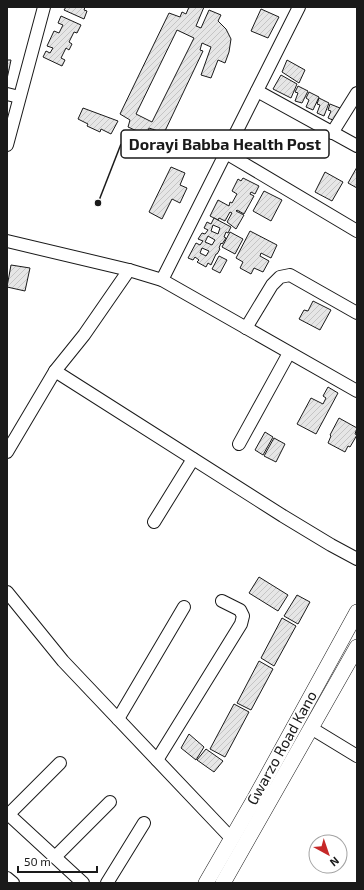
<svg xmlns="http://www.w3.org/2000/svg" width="364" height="890" viewBox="0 0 364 890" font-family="'Exo 2',sans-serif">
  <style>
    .building { fill: url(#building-hatch); stroke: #1a1a1a; fill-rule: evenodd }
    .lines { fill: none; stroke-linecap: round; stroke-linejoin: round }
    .minor-casing { stroke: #1a1a1a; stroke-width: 14 }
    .major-casing { stroke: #1a1a1a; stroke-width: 16 }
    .minor { stroke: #fff; stroke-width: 12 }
    .major { stroke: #fff; stroke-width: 15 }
    .labels { text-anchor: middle; stroke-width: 3; stroke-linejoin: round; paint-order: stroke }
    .street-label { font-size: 15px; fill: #1a1a1a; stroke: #fff }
    .leader { fill: none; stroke: #1a1a1a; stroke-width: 1.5 }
    .callout-dot { fill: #1a1a1a; stroke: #fff; stroke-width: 1.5 }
    .callout { fill: #fff; stroke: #1a1a1a; stroke-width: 1.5 }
    .callout-label { font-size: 16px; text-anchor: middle; font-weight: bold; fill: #1a1a1a }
  </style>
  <defs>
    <pattern id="building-hatch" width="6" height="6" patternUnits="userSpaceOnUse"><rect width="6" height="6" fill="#e6e6e6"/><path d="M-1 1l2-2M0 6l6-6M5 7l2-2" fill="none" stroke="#c5c5c5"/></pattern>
  </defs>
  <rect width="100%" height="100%" fill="#fff"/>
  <g class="building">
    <polygon points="66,7 85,7 84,10 87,11 84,19 64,10"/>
    <path d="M189,7H204L196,26L201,28L209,10L221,15L218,21L226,29L231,39L229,52L225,63L218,60L211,78L201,75L211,47L202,43L200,50L203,51L164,133L149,128L146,135L128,127L130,120L120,114L169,13L180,17L182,12L186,14ZM177,30L194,38L152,122L136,114Z"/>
    <polygon points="261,9 279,17 268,38 251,31"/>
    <polygon points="61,16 81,25 77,33 74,32 69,42 72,44 69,50 66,48 61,58 65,60 62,66 43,57 46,51 50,53 53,48 47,46 54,31 59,33 63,25 58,23"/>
    <polygon points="7,60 11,60 7,79"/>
    <polygon points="287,60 305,70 299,83 282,72"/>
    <polygon points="281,75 297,84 291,98 273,89"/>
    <polygon points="298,86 308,91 302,103 295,101 298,93 295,92"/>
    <polygon points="309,92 319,97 313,110 306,107 309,100 306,98"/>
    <polygon points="319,98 329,103 324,116 317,113 320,105 317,104"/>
    <polygon points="330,104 340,108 335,121 328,118 331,111 328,110"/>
    <polygon points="83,108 118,121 111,134 101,129 100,132 87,126 88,124 78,119"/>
    <polygon points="171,167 185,173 180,185 187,188 180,203 172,199 162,219 149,212"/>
    <polygon points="357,167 357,188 348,183"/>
    <polygon points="325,172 343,182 332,201 315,192"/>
    <polygon points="243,178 259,186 255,194 251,192 250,194 254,196 244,214 237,210 236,211 244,215 236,229 227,222 232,213 230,212 225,221 219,218 218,220 210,216 218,200 229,206 230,202 232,203 237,194 232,191 238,179 241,181"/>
    <polygon points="264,191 282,200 271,221 253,211"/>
    <path d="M214,218L231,227L228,233L226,232L224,237L226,238L222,244L221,243L219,248L220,249L217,254H216L211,265L208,263L206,267L197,262L199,260L195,257L193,260L188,258L196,243L200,245L203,241L198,239L202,233L205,234L208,230L204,228L207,222L211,224ZM213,225L220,228L218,234L211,231ZM208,236L215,240L212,245L205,242ZM202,248L209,251L206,256L200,253Z"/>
    <polygon points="250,231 277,245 271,258 261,253 260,256 269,261 263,272 254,268 251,274 240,268 243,262 236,258"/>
    <polygon points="230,232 243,239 235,254 222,247"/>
    <polygon points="219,256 227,260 220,273 212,269"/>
    <polygon points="11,265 30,268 25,291 7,287"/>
    <polygon points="313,301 331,310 320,330 299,319 304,310 308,311"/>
    <polygon points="328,387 338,393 316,434 297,424 311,398 323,404 326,398 323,396"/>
    <polygon points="339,418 357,428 355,434 357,435 350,447 348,446 345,452 328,443 331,436 330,435"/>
    <polygon points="265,432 273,437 263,455 255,450"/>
    <polygon points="274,438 285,444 276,462 264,456"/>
    <polygon points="259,577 288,595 278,611 249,593"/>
    <polygon points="297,595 310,602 298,624 284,616"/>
    <polygon points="282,618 296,626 274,666 261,658"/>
    <polygon points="259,661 273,669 251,710 237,703"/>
    <polygon points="234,704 249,712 225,757 210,749"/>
    <polygon points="189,734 204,747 196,760 181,748"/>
    <polygon points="206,749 223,761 214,772 197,760"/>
  </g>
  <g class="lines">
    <g class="minor-casing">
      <g id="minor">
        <polyline points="257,91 357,146"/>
        <polyline points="7,94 19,97"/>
        <polyline points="332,133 357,93"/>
        <polyline points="7,145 44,7"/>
        <polyline points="226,153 357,231"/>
        <polyline points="7,241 129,270 162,280 357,391"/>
        <polyline points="162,280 299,7"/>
        <polyline points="246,328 272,285 280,277 290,275 357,313"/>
        <polyline points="55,371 283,516 331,545 357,559"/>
        <polyline points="239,444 289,353"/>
        <polyline points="7,452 55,371 84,335 129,270"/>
        <polyline points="154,522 193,459"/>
        <polyline points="7,592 63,661 231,838"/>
        <polyline points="118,719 184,607"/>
        <polyline points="311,728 357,756"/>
        <polyline points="157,760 241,624 243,616 240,610 222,601"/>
        <polyline points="7,813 83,883"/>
        <polyline points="9,814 60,763"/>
        <polyline points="55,857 110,802"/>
        <polyline points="7,878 13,883"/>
        <polyline points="107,883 144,823"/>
      </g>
    </g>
    <g class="major-casing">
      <g id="major">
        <polyline points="206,883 255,798 357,612"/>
        <polyline points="223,883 357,647"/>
      </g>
    </g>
    <use href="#minor" class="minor"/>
    <use href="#major" class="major"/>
  </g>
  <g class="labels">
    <g class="street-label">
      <text transform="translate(282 748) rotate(-61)" y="5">Gwarzo Road Kano</text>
    </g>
  </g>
  <path class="leader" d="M98 203L121 144"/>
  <circle class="callout-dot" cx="98" cy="203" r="4"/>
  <rect class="callout" x="121" y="130" width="208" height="28" rx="4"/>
  <g class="callout-label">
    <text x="225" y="150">Dorayi Babba Health Post</text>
  </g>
  <rect width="364" height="890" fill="none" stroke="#1a1a1a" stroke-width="16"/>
  <g transform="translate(328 854) rotate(140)"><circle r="19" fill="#ffffff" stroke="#a3a3a3"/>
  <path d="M0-3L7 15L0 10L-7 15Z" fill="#c62828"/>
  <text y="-6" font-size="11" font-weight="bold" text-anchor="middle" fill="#1a1a1a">N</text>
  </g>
  <path d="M18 866v6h79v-6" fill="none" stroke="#1a1a1a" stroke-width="2"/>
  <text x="24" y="866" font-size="12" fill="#1a1a1a" stroke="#ffffff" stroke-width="3" paint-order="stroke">50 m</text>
</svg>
